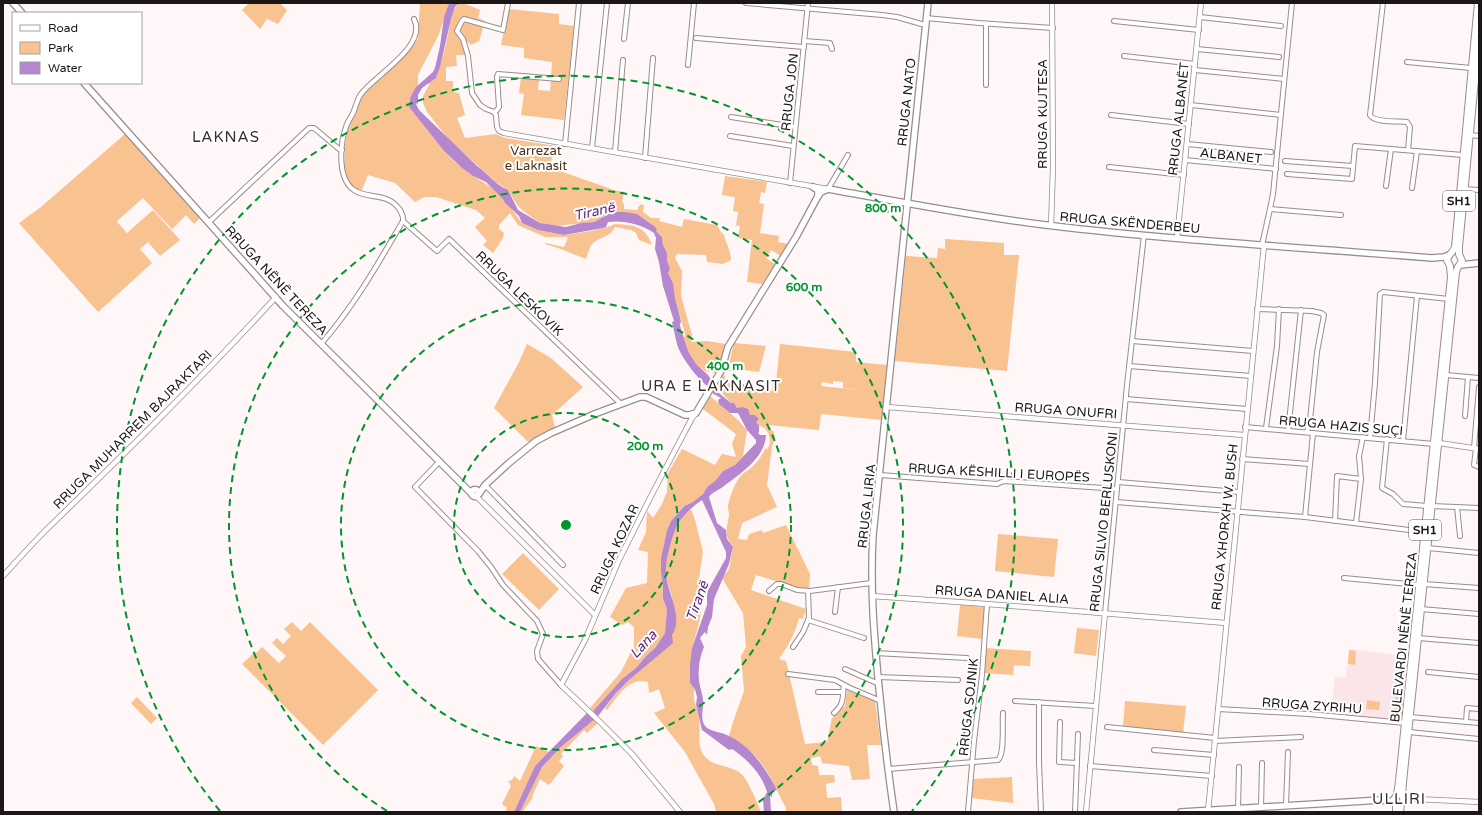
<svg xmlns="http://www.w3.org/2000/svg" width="1482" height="815" viewBox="0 0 1482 815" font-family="'Varela Round',sans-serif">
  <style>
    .built { fill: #fce5e8 }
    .green { fill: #f8c291; fill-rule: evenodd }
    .water { fill: #b587cf }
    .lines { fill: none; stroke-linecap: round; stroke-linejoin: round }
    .minor-casing { stroke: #998c8e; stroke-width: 6 }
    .tertiary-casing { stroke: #998c8e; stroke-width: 6 }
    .secondary-casing { stroke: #998c8e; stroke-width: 8 }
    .primary-casing { stroke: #998c8e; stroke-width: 8 }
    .minor { stroke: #fff; stroke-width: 4 }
    .tertiary { stroke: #fff; stroke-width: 4.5 }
    .secondary { stroke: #fff; stroke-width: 5.5 }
    .primary { stroke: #fff; stroke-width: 6 }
    .ring { fill: none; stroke: #00952c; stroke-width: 2; stroke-dasharray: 7 5 }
    .labels { text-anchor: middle; stroke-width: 4; stroke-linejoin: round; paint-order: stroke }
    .shield { fill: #fff; stroke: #605d5d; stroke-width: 1 }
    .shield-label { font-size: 12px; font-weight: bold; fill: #1c1717 }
    .street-label { font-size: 13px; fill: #1c1717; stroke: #fff }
    .park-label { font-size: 13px; fill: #503318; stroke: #fff }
    .water-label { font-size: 14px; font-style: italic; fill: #61277d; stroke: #fff }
    .quarter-label { font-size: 15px; letter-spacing: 1px; fill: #382d2f; stroke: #fff }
    .centre { fill: #00952c; stroke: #fff; stroke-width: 2 }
    .ring-label { font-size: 12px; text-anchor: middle; font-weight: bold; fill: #00952c; stroke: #fff; stroke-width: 4; stroke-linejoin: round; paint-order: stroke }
  </style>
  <rect width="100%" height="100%" fill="#fef6f7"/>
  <polygon class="built" points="1349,649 1407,656 1401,720 1331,714 1335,677 1346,678"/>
  <g class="green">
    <polygon points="249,3 280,3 287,10 278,24 267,19 260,29 242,10"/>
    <path d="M420,3H449L439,34L418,75V85L410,98L409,107L444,151L455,162L473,176L491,187L504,199L522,223L538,230L564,235L591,231L611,226L614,224C633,225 645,225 652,245L639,240L636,233L631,230L615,227C611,237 598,237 592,244C589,248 588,254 586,259L558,248L545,244L546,243L564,247L568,237H545L518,225L510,213L499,225V229L504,233L503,238L493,253L483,245L487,241L475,227L485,218L476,210L436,197H424L415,202L395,183L368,175L362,190L356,189L352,186L346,179L344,170L345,146L348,127L355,115L361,95L406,54L418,39Z"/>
    <path d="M459,3H463L480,10L478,18L485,21L479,41L471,45L468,42L463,45L466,55H456L457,66L446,67V81H453V92L459,93L465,115L457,118L465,138L496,134L505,138L556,146L551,161L557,170L614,190L624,192L622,202L624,204V209L637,210L639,206L642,204L644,206L643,212L651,218H660L659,221L682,227L684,219L717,225L721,232L724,235C726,244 731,251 731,260L723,264L707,262L706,255L677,254L675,258L682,271L681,296L692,335L691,341L692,342L707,341L726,344L717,373L705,371L696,364L688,351L684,339L685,334L675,298L673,283L668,273L670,269L667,260V253L663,245L662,237L656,231L654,226L637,214L616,212L609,214L594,222L555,226L540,223L522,210L518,206L508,190L496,182L449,140L427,112L423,103V96L429,85V82L436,78C441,64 445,49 448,35C450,24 451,12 459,3Z"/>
    <polygon points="508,9 559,14 559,24 574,26 564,120 521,115 524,94 519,93 521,77 539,79 538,90 550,91 552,62 524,58 524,48 501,45"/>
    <polygon points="125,134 126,134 201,217 194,224 186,215 172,229 143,198 117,221 118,223 127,233 153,210 180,240 160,256 148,242 140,249 152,263 98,312 19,223 41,207"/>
    <polygon points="725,176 767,182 765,193 761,192 759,203 764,204 760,233 779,236 778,242 789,244 781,256 771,250 766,258 775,264 762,284 747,282 752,240 738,238 740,226 736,225 738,212 733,211 735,197 722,195"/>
    <polygon points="945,239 1004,243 1004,255 1019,255 1007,371 895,361 906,256 937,258 938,248 945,249"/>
    <polygon points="734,343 766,346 759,372 728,368"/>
    <polygon points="527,344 551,358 583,387 552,415 555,427 528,442 494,408 519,362"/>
    <path d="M780,344L856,352V362L887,365L881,420L821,414L819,430L769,425L768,427L774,432L775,437L772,447L767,485L777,507L742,523L738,539L747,540L749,534L762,530L763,533L786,525L810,574L809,591C791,587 774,580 756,575L751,590L806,609L803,619L799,618C795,634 788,646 779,659L786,661L805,744L827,742L832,718L845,706L847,690L875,701L881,745H867L870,779L852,780L849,766L822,763L820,756L811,758L812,765L818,766L819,775H834L835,782L826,784L827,798L841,797L842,812H786V808C777,792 770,773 758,759C750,750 739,743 729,736L733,722L744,691L741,656L746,647L743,613L722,578L729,569L733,547C723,533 727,530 729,515C729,512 728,509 728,506C730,497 736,478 744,473C754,467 761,458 766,447L767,450C768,447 771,443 770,440C769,433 766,426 758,426C754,419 745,409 737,408L734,403H731L716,386L723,372L726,380L772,391L773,382H776ZM833,381L843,382V388L867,391L821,386L822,382L833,384Z"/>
    <polygon points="710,396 737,419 747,430 743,456 735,465 723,471 715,481 707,487 703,494 693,502 683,506 671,521 667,530 661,558 661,573 663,587 663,599 667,609 665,633 655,648 646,656 636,668 622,679 593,711 590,708 621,672 634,646 634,627 628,622 622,625 610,617 626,588 647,583 648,552 638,550 646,532 647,511 653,518 661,506 667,492 668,473 682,449 715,465 722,454 736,457 732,444 736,434 703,409"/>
    <path d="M691,509L695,520L703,552L699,578V606L701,612L698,627L692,648L695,689C691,699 698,708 699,719C701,729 697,743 702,752C709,767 726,764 739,772C748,778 756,801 761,812H716L714,804L685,752L654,713L665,708L659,689L649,693L648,682C629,676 617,697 607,710L605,708L616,693L629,680L672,643V596L667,581L665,563L671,536L684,515Z"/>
    <polygon points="998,534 1058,539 1054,577 995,571"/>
    <polygon points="523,553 559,589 539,610 502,574"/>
    <polygon points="960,605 985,607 982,639 957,636"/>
    <polygon points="292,622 301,631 310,622 378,690 323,745 242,664 254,653 255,654 262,647 279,663 286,656 272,643 277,638 283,644 291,636 284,629"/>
    <polygon points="1077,628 1099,630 1096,656 1074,653"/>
    <polygon points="985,648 1031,651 1030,666 1014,665 1013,675 984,673"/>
    <polygon points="1349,650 1356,651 1355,665 1348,664"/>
    <polygon points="1398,695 1403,696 1402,716 1400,711 1394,711 1395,697"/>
    <polygon points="137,697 157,718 151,724 131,703"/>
    <polygon points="1367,700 1380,702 1379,710 1366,709"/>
    <polygon points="1125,701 1186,706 1183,733 1123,727"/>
    <polygon points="595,719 599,722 587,733 584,730 561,754 563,756 559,761 564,766 549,785 540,779 534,792 532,799 522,812 520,812 542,767 561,747"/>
    <polygon points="536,746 549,752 535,766 514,812 505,812 507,808 502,804 511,786 508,781 512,780 514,776 520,781"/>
    <polygon points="1012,777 1013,803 971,798 973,779"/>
  </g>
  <g class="water">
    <path d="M449,3H459L455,7L451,19L440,67L436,78L422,88L418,95V103L416,104L419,110L477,166C487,173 496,185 508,190L518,210L540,223L566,227L581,223L594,222L609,214L616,212H625L637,214L654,226L657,229L656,231L662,237L663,245L667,253V260L670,269L668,273L673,283L675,298L681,321L680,325L681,329L688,351L696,364L708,375L712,381L709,387C699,381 680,356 677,344C675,337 674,329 672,322L674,321L663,286L659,262L655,249L656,238L654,233C641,224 623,220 608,222L606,227L603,228L564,235L538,230L522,223L519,216L505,203L503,199L486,182L473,176L461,167L444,151L409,107L410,98L416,87L433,72L435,68L440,46L444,17Z"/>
    <path d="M714,389L731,403H734L737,408L743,407L748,409L750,415H755L759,419L756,422L759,426V432L758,433L760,435H766C765,458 740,474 724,486C719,490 712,492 709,497L717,523L726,530L727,539L733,547L729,564L714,599L712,617L708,627L707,635L705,632L700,638L704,647C699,658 697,673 700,686C701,691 703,696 703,701C704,709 699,720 706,727C712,732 722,732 729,736C752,747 765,768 777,790L772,792V797L770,796L771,812H764L763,800L767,792C762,774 747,759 732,749L729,750L702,730L696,705L697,697L695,689L690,683V665L692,648L707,605V592L726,558V552L702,500C681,515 675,525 669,550C666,560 665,570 667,581C670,596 683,620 672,635L673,643L629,680L616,693L598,716L593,711L622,679L636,668L646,656L655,648L665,633L667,609L663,599V587L661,573V558L667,530L671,521L684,506L693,502L703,494L707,487L715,481L723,471L735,465L756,443V440L747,430L738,413H730L719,404L718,400L721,398L712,393Z"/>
    <polygon points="588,712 595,719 561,747 542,767 520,812 514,812 535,766"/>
  </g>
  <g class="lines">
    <g class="minor-casing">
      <g id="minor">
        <polyline points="746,3 882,15 897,17 925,25"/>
        <path d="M1383,3L1370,115C1374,123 1398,121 1407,122L1410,127L1408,150"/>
        <polyline points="1200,17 1281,26"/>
        <polyline points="926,18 979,23 1053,28"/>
        <polyline points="1114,21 1199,30"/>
        <polyline points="696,38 804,47"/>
        <polyline points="624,39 628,3"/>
        <polyline points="804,41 830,43 832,49"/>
        <polyline points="1197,49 1279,57"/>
        <polyline points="1124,56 1195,64"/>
        <polyline points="1407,62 1471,68"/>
        <polyline points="688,65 694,3"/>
        <polyline points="1195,70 1284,79"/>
        <polyline points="986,85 986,24"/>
        <polyline points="1191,105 1281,115"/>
        <polyline points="494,112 497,110 499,107 497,77 498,74 559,79"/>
        <polyline points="1111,115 1189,124"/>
        <polyline points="731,117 795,127"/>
        <polyline points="504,133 499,131 497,127 496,115 494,112 486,109 480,105 472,93 468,56 463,39 457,31 462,21 464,19 503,30 508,3"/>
        <polyline points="1470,135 1479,136"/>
        <polyline points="730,136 793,146"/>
        <polyline points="565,144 579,3"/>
        <polyline points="1187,144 1271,152"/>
        <polyline points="592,148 607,3"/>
        <polyline points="615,152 623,60"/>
        <polyline points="645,158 653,58"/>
        <polyline points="1185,160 1276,169"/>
        <polyline points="1285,161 1353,166"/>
        <polyline points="1109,167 1184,175"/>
        <polyline points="1287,174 1352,179 1355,146 1463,155"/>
        <polyline points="790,183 808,3"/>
        <polyline points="1386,186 1391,149"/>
        <polyline points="1412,188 1417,151"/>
        <polyline points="828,189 848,155"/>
        <polyline points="1464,189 1479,190"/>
        <polyline points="1270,209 1273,194 1292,3"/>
        <polyline points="403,221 437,251 449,239 621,404"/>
        <polyline points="209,222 309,128 314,128 339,149 342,150"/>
        <polyline points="1262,245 1270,209 1341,215"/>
        <polyline points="1257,309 1312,311 1321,313 1324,315 1317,352 1310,420 1307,432"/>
        <polyline points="1132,341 1253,351"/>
        <path d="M321,344C354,306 378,264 403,221C404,217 402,214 400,210C387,191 368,200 354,190C337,179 340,144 346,127C347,122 351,118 353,113C356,107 357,99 361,94C375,75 428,46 414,19"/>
        <polyline points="1129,366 1251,376"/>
        <polyline points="1446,375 1479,378"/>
        <polyline points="1126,399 1247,409"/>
        <polyline points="1465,416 1468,377"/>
        <polyline points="1245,427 1434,444"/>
        <polyline points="1266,428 1277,346 1279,309"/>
        <polyline points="1288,431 1301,310"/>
        <polyline points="1370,438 1375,383 1380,294 1383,292 1449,299"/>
        <polyline points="1387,439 1382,488 1393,494 1403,504 1427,506"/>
        <polyline points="1403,441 1417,296"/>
        <polyline points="1474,448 1479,387"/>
        <polyline points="1476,448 1474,465 1479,467"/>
        <polyline points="1242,459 1310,464"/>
        <polyline points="440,461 415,487 478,551 491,567 503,585 537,621 543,634 537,651 538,659 561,685"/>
        <polyline points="880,475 997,484 1004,481 1117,489"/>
        <polyline points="1118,482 1239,492"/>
        <polyline points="485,485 563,565"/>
        <polyline points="1116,502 1305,517 1425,532"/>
        <polyline points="1432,506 1479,508"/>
        <polyline points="1457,507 1460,536"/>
        <polyline points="1305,517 1313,433"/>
        <polyline points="1335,521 1337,476 1361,479"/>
        <polyline points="1356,523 1361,479 1359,456 1363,437"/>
        <polyline points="1428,548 1479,553"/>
        <polyline points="1344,578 1419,585"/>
        <polyline points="1424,584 1479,588"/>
        <polyline points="769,591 777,584 781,584 797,590 810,591 871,583"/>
        <polyline points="1421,609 1479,614"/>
        <polyline points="835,612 838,587"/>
        <polyline points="1105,613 1127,385 1144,235"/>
        <polyline points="808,620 864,638"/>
        <polyline points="1418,638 1479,643"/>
        <polyline points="793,647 803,632 809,618 808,591"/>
        <polyline points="875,653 967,658"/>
        <polyline points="845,669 879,684"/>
        <polyline points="1428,672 1479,677"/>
        <polyline points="788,674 835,680 850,688 881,701"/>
        <polyline points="878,677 958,680"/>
        <polyline points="818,692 843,692"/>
        <polyline points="1015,701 1095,706"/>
        <polyline points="1039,702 1039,762 1041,812"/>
        <polyline points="1218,709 1309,714 1405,723"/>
        <path d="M834,713C845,703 842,698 844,685"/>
        <polyline points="1410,717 1479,723"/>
        <polyline points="1060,722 1059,762 1077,763"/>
        <polyline points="1466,722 1467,708 1479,709"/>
        <polyline points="1107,727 1215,738"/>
        <polyline points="1409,732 1479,739"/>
        <polyline points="1215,741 1301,737"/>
        <polyline points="1154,750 1214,755"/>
        <polyline points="1090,766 1212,776"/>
        <path d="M888,769L998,760C1005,754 1002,723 1003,713"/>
        <polyline points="1286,806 1288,752"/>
        <polyline points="1261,808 1262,763"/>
        <polyline points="1238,809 1239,767"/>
        <polyline points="968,812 974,741 982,675 987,604"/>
        <polyline points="1075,812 1078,734"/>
      </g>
    </g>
    <g class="tertiary-casing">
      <g id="tertiary">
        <polyline points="504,133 828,189"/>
        <polyline points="1051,226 1053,167 1052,3"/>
        <polyline points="1177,238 1201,3"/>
        <polyline points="887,407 1244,435"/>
        <polyline points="1439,443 1479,449"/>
        <polyline points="474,496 478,498 595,615"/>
        <path d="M3,576C17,561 30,546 45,531C123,455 202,378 276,297"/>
        <polyline points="872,596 987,604 1226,623"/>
        <polyline points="1403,797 1416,799 1479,802"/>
        <polyline points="1208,811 1264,245"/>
        <polyline points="680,812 632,754 600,722 561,685 585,640 619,560 651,496 692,418 696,413"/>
        <polyline points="1086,812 1105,613"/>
      </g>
    </g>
    <g class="secondary-casing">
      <g id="secondary">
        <polyline points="13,3 22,13"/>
        <polyline points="84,83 283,306 473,495"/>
        <polyline points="813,187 818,190 818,196"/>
        <polyline points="1460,265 1479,263"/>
        <circle cx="475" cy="493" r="3.5"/>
        <path d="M479,494L485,485L509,463L536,441L551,433L597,413L640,397H646L685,415H689L696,413L721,371L728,347L796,237L818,196L821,192L828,189C895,201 962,214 1030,223C1163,240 1298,247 1432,258L1444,257L1449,255"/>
        <path d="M894,812C888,771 883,729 879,688C874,636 870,587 873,535L928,3"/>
        <polyline points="1181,812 1381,800 1395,802"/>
      </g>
    </g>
    <g class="primary-casing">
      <g id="primary">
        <path d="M1396,812V803L1394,799L1397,795L1399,781L1451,277L1450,266L1447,260C1448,254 1453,253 1455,247L1478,3"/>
        <polyline points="1400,812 1401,804 1404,800 1402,796 1403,782 1456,272 1458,267 1462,261 1459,254 1459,247 1479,39"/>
      </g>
    </g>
    <use href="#minor" class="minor"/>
    <use href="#tertiary" class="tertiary"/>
    <use href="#secondary" class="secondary"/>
    <use href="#primary" class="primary"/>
  </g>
  <g class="ring">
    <circle cx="566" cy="525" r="112"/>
    <circle cx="566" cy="525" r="225"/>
    <path d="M387 811A337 337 0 1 1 745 811"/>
    <path d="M220 811A449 449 0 1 1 912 811"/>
  </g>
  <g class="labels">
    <g class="shield">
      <rect x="1443" y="191" width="32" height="20" rx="3"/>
      <rect x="1409" y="520" width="32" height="20" rx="3"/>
    </g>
    <g class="shield-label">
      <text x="1459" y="205">SH1</text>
      <text x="1425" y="534">SH1</text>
    </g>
    <g class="street-label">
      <text transform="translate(789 92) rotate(-84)" y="5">RRUGA JON</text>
      <text transform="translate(906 102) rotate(-84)" y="5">RRUGA NATO</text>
      <text transform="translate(1042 114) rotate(-90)" y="5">RRUGA KUJTESA</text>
      <text transform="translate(1178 119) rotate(-84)" y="5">RRUGA ALBANËT</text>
      <text transform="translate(1231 155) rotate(6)" y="5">ALBANET</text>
      <text transform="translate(1130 222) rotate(5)" y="5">RRUGA SKËNDERBEU</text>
      <text transform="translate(277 280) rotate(47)" y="5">RRUGA NËNË TEREZA</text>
      <text transform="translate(520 293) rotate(44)" y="5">RRUGA LESKOVIK</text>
      <text transform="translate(1066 410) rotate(4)" y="5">RRUGA ONUFRI</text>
      <text transform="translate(1341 425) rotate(5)" y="5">RRUGA HAZIS SUÇI</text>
      <text transform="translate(132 429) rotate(-45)" y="5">RRUGA MUHARREM BAJRAKTARI</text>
      <text transform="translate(999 472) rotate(3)" y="5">RRUGA KËSHILLI I EUROPËS</text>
      <text transform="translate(866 506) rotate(-84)" y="5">RRUGA LIRIA</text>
      <text transform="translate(1103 522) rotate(-84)" y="5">RRUGA SILVIO BERLUSKONI</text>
      <text transform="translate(1224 527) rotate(-84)" y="5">RRUGA XHORXH W. BUSH</text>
      <text transform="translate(614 549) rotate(-65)" y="5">RRUGA KOZAR</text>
      <text transform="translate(1002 594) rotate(4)" y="5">RRUGA DANIEL ALIA</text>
      <text transform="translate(1403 637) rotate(-84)" y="5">BULEVARDI NËNË TEREZA</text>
      <text transform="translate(1312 705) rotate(4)" y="5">RRUGA ZYRIHU</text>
      <text transform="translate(968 707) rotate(-84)" y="5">RRUGA SOJNIK</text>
    </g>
    <g class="park-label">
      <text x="536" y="155">Varrezat<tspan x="536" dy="15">e Laknasit</tspan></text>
    </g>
    <g class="water-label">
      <text transform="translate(594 211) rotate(-13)" y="5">Tiranë</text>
      <text transform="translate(697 601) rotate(-70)" y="5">Tiranë</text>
      <text transform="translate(643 644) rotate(-48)" y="5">Lana</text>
    </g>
    <g class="quarter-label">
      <text x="226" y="142">LAKNAS</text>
      <text x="711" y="391">URA E LAKNASIT</text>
      <text x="1399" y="804">ULLIRI</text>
    </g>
  </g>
  <circle cx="566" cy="525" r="6" class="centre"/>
  <g class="ring-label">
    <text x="883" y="212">800 m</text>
    <text x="804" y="291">600 m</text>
    <text x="725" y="370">400 m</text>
    <text x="645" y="450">200 m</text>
  </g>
  <rect width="1482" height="815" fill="none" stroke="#1c1717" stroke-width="8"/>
  <rect x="12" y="12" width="130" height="72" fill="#ffffff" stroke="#a4a2a2"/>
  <rect x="20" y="25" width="20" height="6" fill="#ffffff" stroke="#a4a2a2"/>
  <text x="48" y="32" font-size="12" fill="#1c1717">Road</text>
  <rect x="20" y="42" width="20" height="12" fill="#f8c291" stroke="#a4a2a2"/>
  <text x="48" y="52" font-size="12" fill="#1c1717">Park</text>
  <rect x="20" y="62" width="20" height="12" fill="#b587cf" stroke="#a4a2a2"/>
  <text x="48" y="72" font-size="12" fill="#1c1717">Water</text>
</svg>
